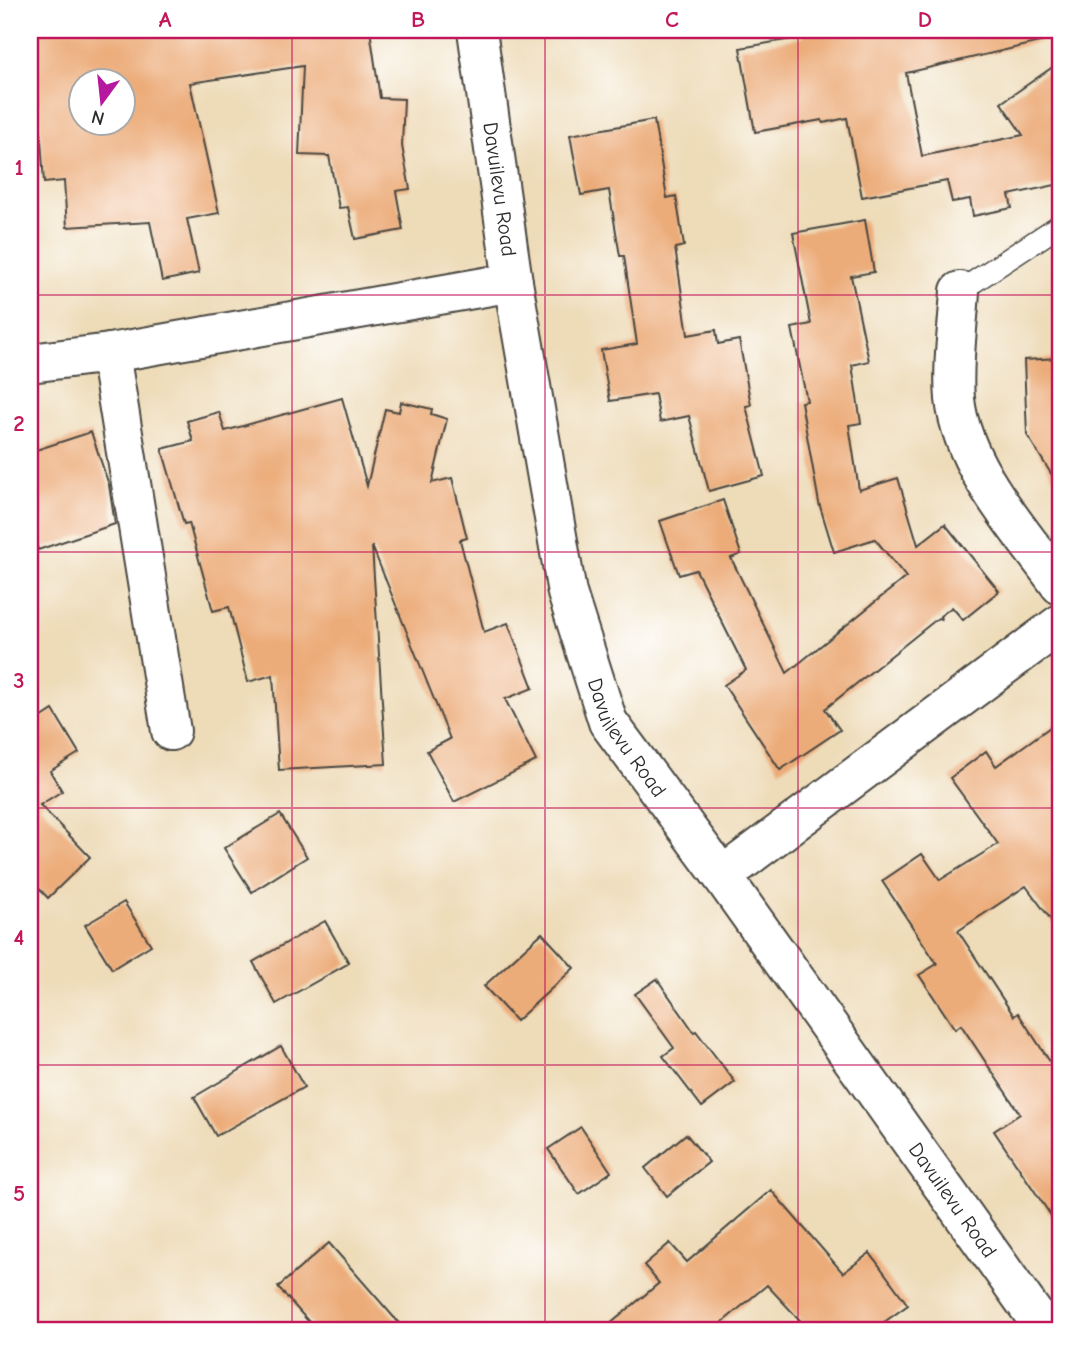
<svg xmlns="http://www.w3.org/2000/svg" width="1090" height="1360" viewBox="0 0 1090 1360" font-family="'Comic Neue',sans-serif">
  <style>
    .building { fill: #ecac79; fill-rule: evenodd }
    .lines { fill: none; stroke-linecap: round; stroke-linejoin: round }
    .service-casing { stroke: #484640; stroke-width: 24 }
    .minor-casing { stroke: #484640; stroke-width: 42 }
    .tertiary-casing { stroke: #484640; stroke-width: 42 }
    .service { stroke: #fff; stroke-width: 21 }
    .minor { stroke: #fff; stroke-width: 38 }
    .tertiary { stroke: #fff; stroke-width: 38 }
    .grid { fill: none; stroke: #c2185b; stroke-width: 2; stroke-opacity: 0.55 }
    .labels { text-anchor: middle; stroke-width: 5; stroke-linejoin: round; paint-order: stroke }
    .street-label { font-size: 21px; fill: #2b2b2b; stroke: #fff }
    .neatline { fill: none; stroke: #c2185b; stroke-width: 2.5 }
    .grid-label { font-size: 23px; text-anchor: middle; font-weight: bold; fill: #c2185b }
  </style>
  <rect width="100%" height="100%" fill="#fff"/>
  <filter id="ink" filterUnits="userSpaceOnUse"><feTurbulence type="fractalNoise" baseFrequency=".0143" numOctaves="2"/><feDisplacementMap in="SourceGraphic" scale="14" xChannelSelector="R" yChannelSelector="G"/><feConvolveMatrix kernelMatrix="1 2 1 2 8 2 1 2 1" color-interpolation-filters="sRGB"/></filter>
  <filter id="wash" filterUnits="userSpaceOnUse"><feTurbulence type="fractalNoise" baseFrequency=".00686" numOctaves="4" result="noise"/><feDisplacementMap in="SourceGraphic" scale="28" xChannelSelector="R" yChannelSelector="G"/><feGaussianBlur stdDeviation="1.57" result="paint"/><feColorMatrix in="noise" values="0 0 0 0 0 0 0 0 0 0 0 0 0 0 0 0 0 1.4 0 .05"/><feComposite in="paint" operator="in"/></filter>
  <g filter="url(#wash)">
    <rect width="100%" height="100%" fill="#eedcb9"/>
    <g id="blocks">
      <g class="building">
        <path d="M30,30H370L380,98L404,99L402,146L410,189L396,191L403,230L355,239L348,207L339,208L329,156L299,155L303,66L190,83L219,213L187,219L199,273L162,281L150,222L67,227L64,181L44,183L38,96H30ZM80,80H122V122H80Z"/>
        <polygon points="802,30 1043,30 1044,41 906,73 922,156 1023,135 1001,103 1060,62 1060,184 1009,195 1012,208 973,216 970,199 952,202 947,181 862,197 847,118 823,123 822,120 755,132 740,48 804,37"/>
        <polygon points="654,120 667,198 676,196 684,246 675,248 688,335 716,330 718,344 739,340 751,405 746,406 764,476 709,491 689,416 660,422 655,394 610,401 601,350 637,344 624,256 620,256 609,190 581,195 570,135"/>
        <polygon points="865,220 874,272 851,276 869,361 852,365 861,423 849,425 859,490 898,478 918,545 945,524 999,591 963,620 952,607 940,616 941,619 938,618 825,709 840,730 780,770 724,685 746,670 696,570 679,575 660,521 723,500 741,554 731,558 787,673 906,577 875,539 834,552 819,503 801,402 807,401 792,328 811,324 793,233"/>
        <polygon points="1060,358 1060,488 1027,435 1024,360"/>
        <polygon points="342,398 367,486 385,409 399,412 401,402 432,409 431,414 447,419 432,483 452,478 467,538 460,540 484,632 508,623 533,688 505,699 536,761 454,802 427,751 450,739 372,546 386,764 279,770 273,675 248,682 229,607 213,611 189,523 184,524 162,449 193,441 187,421 219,412 225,431"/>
        <polygon points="91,432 109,485 115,524 38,550 30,524 30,452"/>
        <polygon points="53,710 79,753 50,771 62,791 40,805 90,857 48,898 30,879 30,725"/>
        <polygon points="1060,720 1060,932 1026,886 958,931 1014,1016 1018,1013 1060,1077 1060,1229 994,1131 1020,1114 961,1025 955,1029 919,975 937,964 882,881 922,854 940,880 998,844 950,778 986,751 996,766"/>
        <polygon points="280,814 307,857 252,892 224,848"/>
        <polygon points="124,902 151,945 112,969 85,925"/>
        <polygon points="325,921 349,963 276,1004 253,962"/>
        <polygon points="542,933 574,968 516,1021 484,986"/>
        <polygon points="657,979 694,1032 696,1031 735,1082 702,1107 663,1056 674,1048 635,994"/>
        <polygon points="281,1046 304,1087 216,1136 194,1097"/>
        <polygon points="581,1127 611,1172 579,1194 548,1149"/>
        <polygon points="686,1134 709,1162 667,1196 645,1168"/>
        <polygon points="771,1190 843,1273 870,1253 908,1305 873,1330 809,1330 767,1285 713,1330 603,1330 659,1283 644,1265 670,1243 687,1262"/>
        <polygon points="329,1243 405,1330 316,1330 278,1287"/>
      </g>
    </g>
  </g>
  <g filter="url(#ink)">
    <use href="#blocks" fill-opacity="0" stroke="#484640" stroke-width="2"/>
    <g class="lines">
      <g class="service-casing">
        <polyline id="service" points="960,291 1060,225"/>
      </g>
      <g class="minor-casing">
        <g id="minor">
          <path d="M960,291C958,326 952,363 955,399C962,467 1021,531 1060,585"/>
          <polyline points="110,353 171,731"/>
          <polyline points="30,363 110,353 513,282"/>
          <polyline points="722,876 1060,624"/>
        </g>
      </g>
      <g class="tertiary-casing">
        <g id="tertiary">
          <path id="s1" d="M477,30L513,282L567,593L608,722L722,876L1045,1330"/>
        </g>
      </g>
      <use href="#service" class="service"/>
      <use href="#minor" class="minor"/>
      <use href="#tertiary" class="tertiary"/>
    </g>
  </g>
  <path class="grid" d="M292,30V1330M545,30V1330M798,30V1330M30,295H1060M30,552H1060M30,808H1060M30,1065H1060"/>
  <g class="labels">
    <g class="street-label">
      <text dy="7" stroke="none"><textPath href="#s1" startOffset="161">Davuilevu Road</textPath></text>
      <text dy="7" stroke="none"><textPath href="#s1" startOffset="728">Davuilevu Road</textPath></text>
      <text dy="7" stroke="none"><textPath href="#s1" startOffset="1295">Davuilevu Road</textPath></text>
    </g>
  </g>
  <rect width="1090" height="1360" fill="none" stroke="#fff" stroke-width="77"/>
  <g transform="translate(102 102) rotate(195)"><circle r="33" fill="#ffffff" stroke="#aaaaaa" stroke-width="2"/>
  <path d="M0-5L12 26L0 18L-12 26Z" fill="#b5179e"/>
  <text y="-10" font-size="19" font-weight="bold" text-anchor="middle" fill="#2b2b2b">N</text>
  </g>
  <rect x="38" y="38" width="1014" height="1284" class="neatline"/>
  <g class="grid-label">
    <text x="165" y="27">A</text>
    <text x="418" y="27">B</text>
    <text x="672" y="27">C</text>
    <text x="925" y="27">D</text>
    <text x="19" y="175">1</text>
    <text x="19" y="431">2</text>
    <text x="19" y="688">3</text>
    <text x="19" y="945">4</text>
    <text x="19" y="1201">5</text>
  </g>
</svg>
